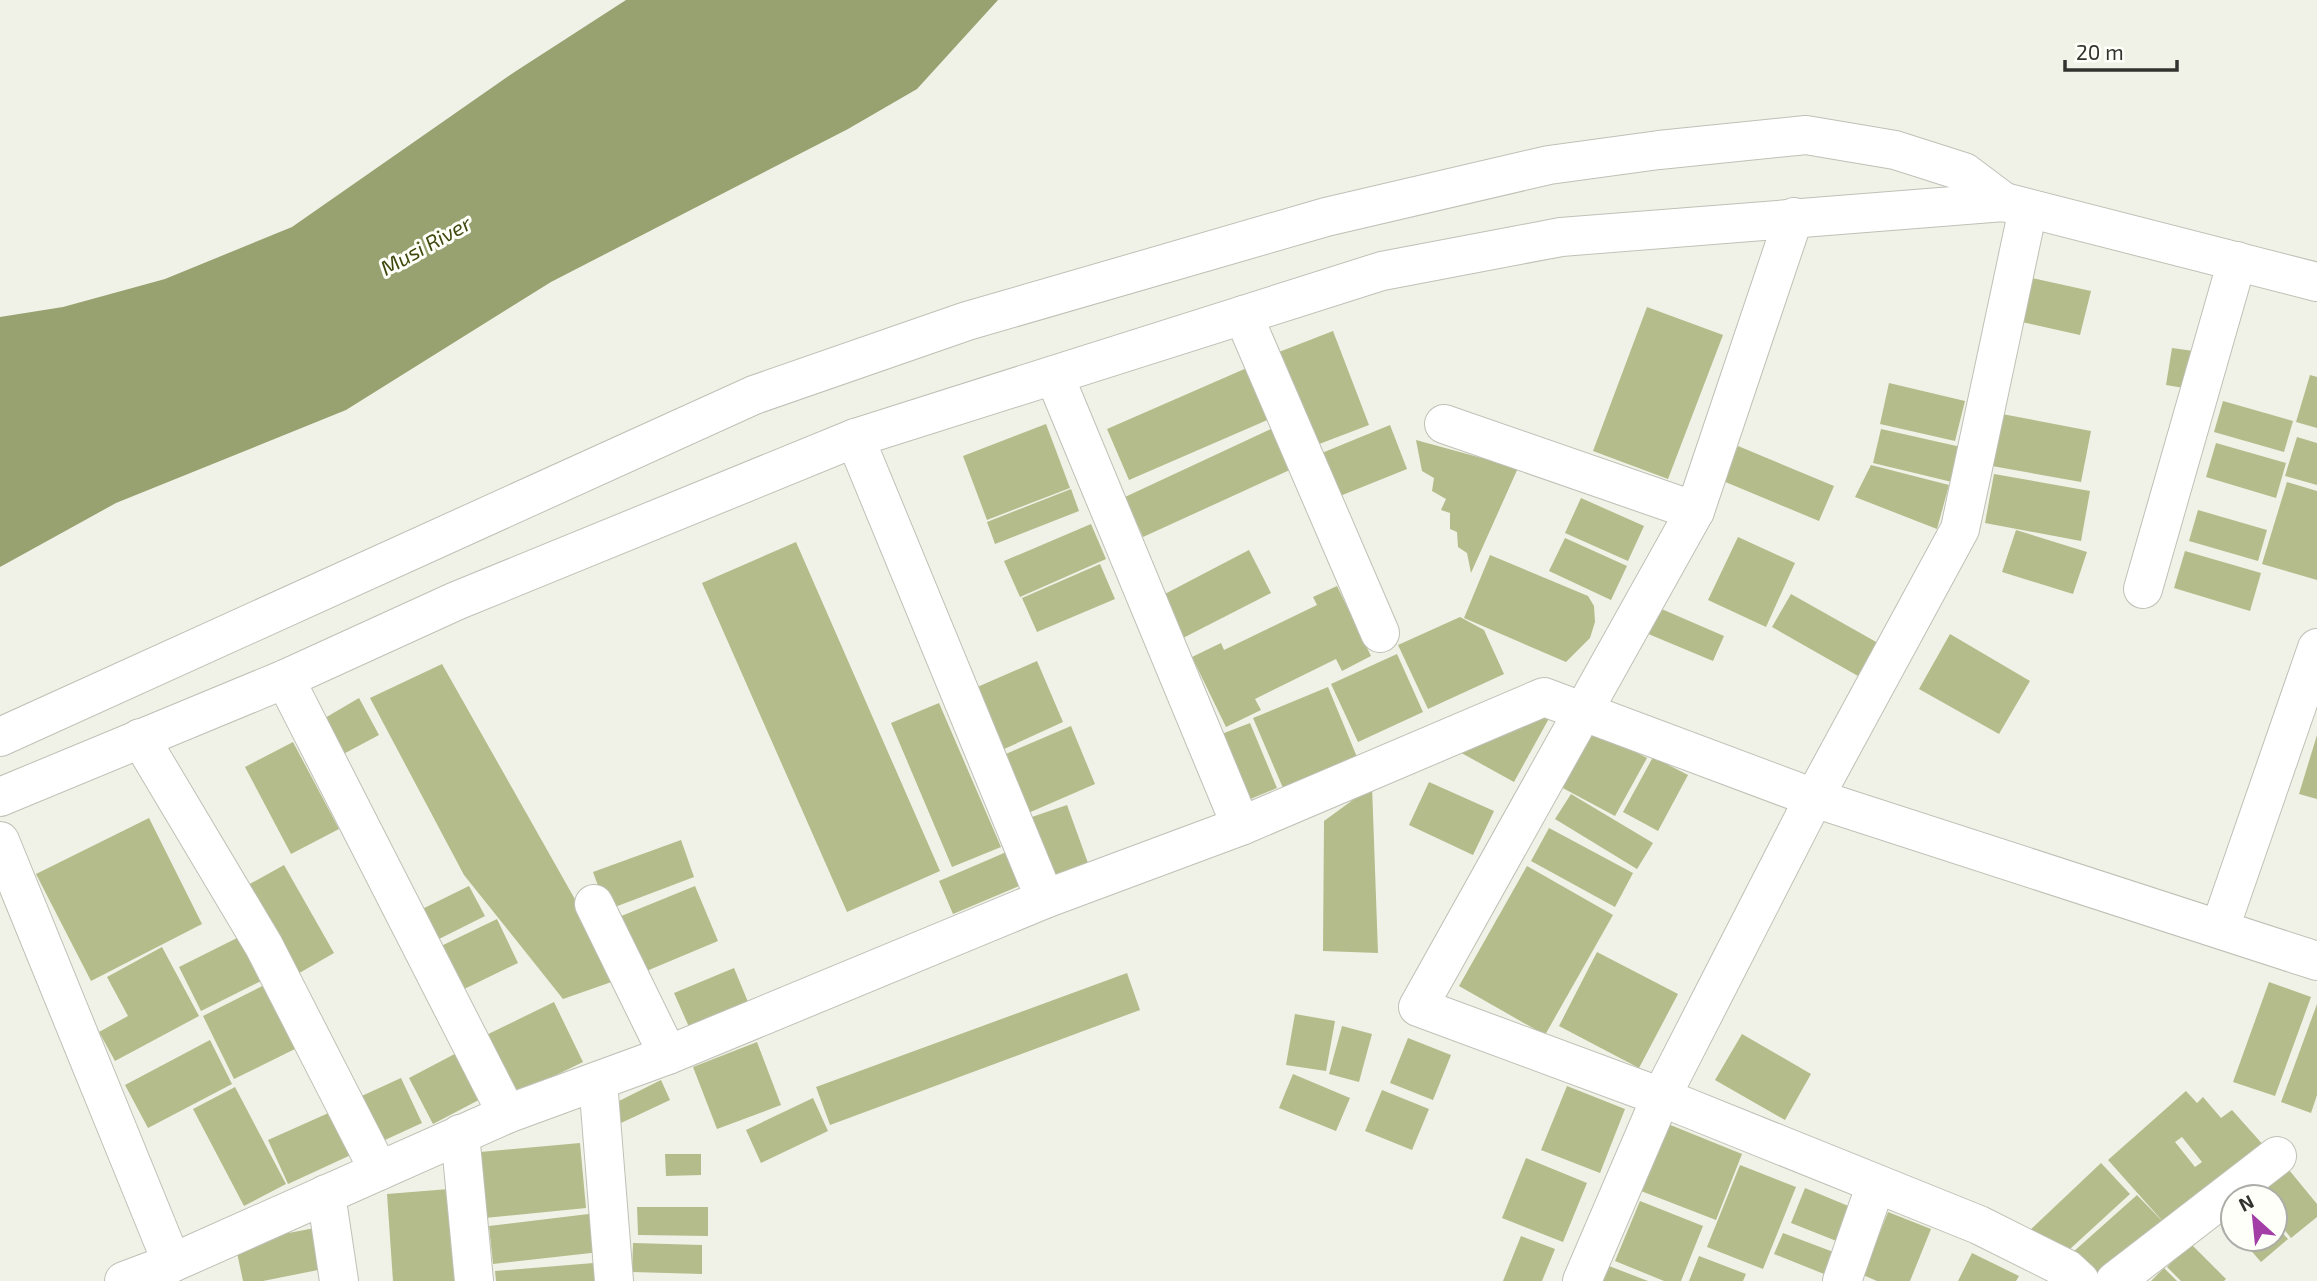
<svg xmlns="http://www.w3.org/2000/svg" width="2317" height="1281" viewBox="0 0 2317 1281" font-family="'Exo 2',sans-serif">
  <style>
    .water { fill: #98a170 }
    .building { fill: #b3bc8a; fill-rule: evenodd }
    .lines { fill: none; stroke-linecap: round; stroke-linejoin: round }
    .minor-casing { stroke: #bec1b6; stroke-width: 40 }
    .tertiary-casing { stroke: #bec1b6; stroke-width: 40 }
    .minor { stroke: #fff; stroke-width: 38 }
    .tertiary { stroke: #fff; stroke-width: 38 }
    .labels { text-anchor: middle; stroke-width: 6; stroke-linejoin: round; paint-order: stroke }
    .water-label { font-size: 21px; font-style: italic; fill: #3f470c; stroke: #fdfff8 }
  </style>
  <rect width="100%" height="100%" fill="#f0f2e7"/>
  <polygon class="water" points="626,0 998,0 917,89 848,129 551,282 346,410 116,503 0,567 0,317 63,307 165,279 292,227 513,73"/>
  <g class="building">
    <polygon points="2032,278 2091,291 2080,335 2022,322"/>
    <polygon points="1647,307 1723,335 1668,479 1593,451"/>
    <polygon points="1333,331 1369,425 1314,446 1279,352"/>
    <polygon points="2172,348 2201,352 2196,390 2166,385"/>
    <polygon points="1249,367 1272,418 1129,480 1107,429"/>
    <polygon points="2310,375 2317,377 2317,428 2296,422"/>
    <polygon points="1889,383 1965,401 1955,441 1880,424"/>
    <polygon points="2223,401 2293,421 2284,452 2214,432"/>
    <polygon points="2002,414 2091,431 2081,482 1992,466"/>
    <polygon points="1046,424 1070,488 987,520 963,456"/>
    <polygon points="1390,425 1407,469 1335,498 1317,455"/>
    <polygon points="1275,427 1294,468 1143,537 1125,497"/>
    <polygon points="1881,429 1961,447 1952,482 1873,463"/>
    <polygon points="2297,437 2317,443 2317,485 2285,476"/>
    <polygon points="1416,440 1518,468 1471,573 1467,553 1458,547 1457,532 1450,529 1450,513 1441,510 1446,499 1432,491 1434,478 1422,471"/>
    <polygon points="2216,443 2286,463 2276,498 2206,477"/>
    <polygon points="1738,446 1834,486 1819,521 1723,481"/>
    <polygon points="1871,465 1949,485 1937,529 1855,497"/>
    <polygon points="1994,474 2090,491 2081,541 1985,523"/>
    <polygon points="2287,482 2317,491 2317,580 2262,564"/>
    <polygon points="1071,489 1079,511 995,544 987,522"/>
    <polygon points="1581,498 1644,526 1628,561 1565,533"/>
    <polygon points="2198,510 2267,530 2258,561 2189,541"/>
    <polygon points="1091,524 1106,559 1020,597 1004,561"/>
    <polygon points="2016,530 2087,552 2073,594 2002,572"/>
    <polygon points="1738,537 1795,563 1766,627 1708,600"/>
    <polygon points="1565,538 1627,566 1611,600 1549,571"/>
    <polygon points="796,542 940,871 847,912 702,583"/>
    <polygon points="1249,550 1271,593 1183,638 1161,596"/>
    <polygon points="2185,551 2261,573 2250,611 2174,588"/>
    <polygon points="1490,555 1588,596 1594,606 1595,622 1590,638 1566,662 1464,618"/>
    <polygon points="1100,564 1115,599 1037,632 1022,598"/>
    <polygon points="1337,586 1371,656 1342,671 1336,659 1255,699 1261,710 1226,727 1192,657 1221,643 1224,650 1317,605 1313,597"/>
    <polygon points="1791,594 1878,643 1858,676 1772,627"/>
    <polygon points="1657,607 1724,636 1713,661 1646,633"/>
    <polygon points="1460,617 1484,630 1504,674 1428,709 1398,645"/>
    <polygon points="1950,634 2030,681 1999,734 1919,689"/>
    <polygon points="1397,654 1423,712 1358,742 1331,684"/>
    <polygon points="1037,661 1063,722 1002,750 975,688"/>
    <polygon points="442,664 620,979 563,999 464,875 370,698"/>
    <polygon points="1328,687 1357,757 1283,788 1253,718"/>
    <polygon points="359,698 379,735 334,759 313,725"/>
    <polygon points="939,703 1001,847 952,867 891,723"/>
    <polygon points="1552,713 1514,782 1456,750"/>
    <polygon points="1250,723 1277,788 1241,803 1214,737"/>
    <polygon points="1071,726 1095,784 1026,814 1001,756"/>
    <polygon points="1590,728 1647,758 1615,816 1559,786"/>
    <polygon points="2317,735 2317,799 2299,794"/>
    <polygon points="293,742 339,829 291,854 245,767"/>
    <polygon points="1653,757 1688,775 1658,831 1623,812"/>
    <polygon points="1429,782 1494,811 1473,855 1409,825"/>
    <polygon points="1372,786 1378,953 1323,951 1324,821"/>
    <polygon points="1571,794 1653,843 1637,869 1555,819"/>
    <polygon points="1067,805 1088,863 1044,879 1023,820"/>
    <polygon points="149,818 202,924 91,981 36,874"/>
    <polygon points="1549,828 1633,873 1615,907 1531,861"/>
    <polygon points="681,840 694,877 607,910 593,872"/>
    <polygon points="1011,850 1026,883 953,914 939,881"/>
    <polygon points="284,865 334,953 289,979 239,890"/>
    <polygon points="1527,866 1613,915 1545,1035 1459,986"/>
    <polygon points="469,886 485,916 427,945 412,914"/>
    <polygon points="695,886 718,941 637,975 614,919"/>
    <polygon points="497,919 518,963 458,992 437,948"/>
    <polygon points="251,931 273,975 201,1011 179,967"/>
    <polygon points="162,947 199,1016 115,1061 99,1032 128,1016 107,977"/>
    <polygon points="1597,952 1678,994 1639,1068 1559,1026"/>
    <polygon points="734,968 748,1002 689,1027 674,993"/>
    <polygon points="1127,973 1140,1010 830,1125 816,1087"/>
    <polygon points="274,980 305,1044 234,1079 203,1016"/>
    <polygon points="2269,982 2311,997 2275,1096 2233,1082"/>
    <polygon points="554,1002 583,1062 507,1099 478,1039"/>
    <polygon points="2317,1004 2317,1095 2311,1113 2281,1102"/>
    <polygon points="1295,1014 1335,1021 1326,1071 1286,1065"/>
    <polygon points="1342,1026 1372,1034 1359,1082 1329,1074"/>
    <polygon points="1742,1034 1811,1074 1785,1120 1715,1080"/>
    <polygon points="1408,1038 1451,1055 1433,1100 1390,1083"/>
    <polygon points="210,1040 232,1084 148,1128 125,1085"/>
    <polygon points="757,1042 781,1105 717,1129 693,1067"/>
    <polygon points="468,1047 492,1093 433,1124 409,1078"/>
    <polygon points="1293,1074 1350,1098 1336,1131 1279,1108"/>
    <polygon points="401,1078 422,1123 374,1145 353,1100"/>
    <polygon points="661,1080 670,1100 621,1123 613,1104"/>
    <polygon points="1567,1086 1625,1109 1600,1173 1541,1150"/>
    <polygon points="235,1087 286,1184 244,1206 193,1109"/>
    <polygon points="1382,1090 1429,1109 1412,1150 1365,1131"/>
    <path d="M2186,1091L2197,1103L2203,1097L2221,1118L2232,1110L2265,1147L2109,1281L2063,1261L2137,1195L2166,1225L2108,1160ZM2182,1137L2202,1162L2195,1167L2175,1142Z"/>
    <polygon points="813,1098 828,1131 761,1163 746,1130"/>
    <polygon points="333,1111 353,1154 288,1184 268,1140"/>
    <polygon points="1668,1124 1742,1154 1716,1220 1641,1191"/>
    <polygon points="580,1143 586,1208 485,1218 480,1152"/>
    <polygon points="665,1154 701,1154 701,1175 666,1176"/>
    <polygon points="1526,1158 1587,1183 1563,1242 1502,1218"/>
    <polygon points="2101,1163 2130,1194 2058,1260 2029,1231"/>
    <polygon points="1740,1165 1796,1187 1763,1269 1707,1247"/>
    <polygon points="2285,1165 2317,1204 2317,1217 2291,1238 2275,1218 2275,1197 2259,1197 2253,1190"/>
    <polygon points="1805,1188 1858,1210 1844,1244 1791,1223"/>
    <polygon points="449,1189 457,1281 393,1281 387,1194"/>
    <polygon points="1640,1201 1703,1226 1681,1281 1664,1281 1615,1261"/>
    <polygon points="637,1207 708,1207 708,1236 638,1235"/>
    <polygon points="605,1212 609,1251 493,1264 489,1226"/>
    <polygon points="1888,1212 1931,1229 1910,1281 1877,1281 1863,1275"/>
    <polygon points="2275,1225 2288,1239 2261,1262 2241,1239 2275,1239"/>
    <polygon points="315,1228 323,1269 263,1281 243,1281 235,1243"/>
    <polygon points="1783,1233 1844,1256 1834,1278 1774,1254"/>
    <polygon points="1521,1236 1555,1249 1542,1281 1503,1281"/>
    <polygon points="633,1243 702,1245 702,1274 632,1272"/>
    <polygon points="2190,1243 2226,1279 2224,1281 2181,1281 2167,1267"/>
    <polygon points="1972,1253 2019,1276 2016,1281 1958,1281"/>
    <polygon points="1699,1256 1746,1274 1743,1281 1689,1281"/>
    <polygon points="1596,1261 1648,1281 1588,1281"/>
    <polygon points="606,1262 608,1281 496,1281 495,1271"/>
    <polygon points="2164,1268 2177,1281 2151,1281"/>
  </g>
  <g class="lines">
    <g class="minor-casing">
      <g id="minor">
        <polyline points="1794,217 1695,511 1418,1007 1661,1097 1979,1225 2067,1269 2080,1281"/>
        <polyline points="1243,315 1380,633"/>
        <polyline points="1054,375 1241,826"/>
        <polyline points="1444,424 1695,511"/>
        <polyline points="855,438 1045,899"/>
        <polyline points="2143,589 2237,261"/>
        <polyline points="285,679 507,1114"/>
        <polyline points="140,738 264,946 379,1171"/>
        <polyline points="0,841 172,1263"/>
        <polyline points="594,904 668,1055"/>
        <polyline points="2220,928 2317,648"/>
        <polyline points="598,1081 614,1281"/>
        <polyline points="460,1134 474,1281"/>
        <polyline points="326,1194 339,1281"/>
        <polyline points="124,1281 172,1263 507,1114 668,1055 1045,899 1241,826 1544,697 1814,798 2317,961"/>
        <polyline points="1582,1281 1661,1097 1814,798 1960,529 2028,209"/>
        <polyline points="1842,1281 1876,1184"/>
        <polyline points="2115,1281 2277,1156"/>
      </g>
    </g>
    <g class="tertiary-casing">
      <g id="tertiary">
        <polyline points="0,737 754,395 967,321 1326,217 1549,165 1659,150 1806,135 1895,150 1964,172 2004,202"/>
        <polyline points="0,797 285,679 456,601 855,438 1382,271 1561,237 2004,202 2317,282"/>
      </g>
    </g>
    <use href="#minor" class="minor"/>
    <use href="#tertiary" class="tertiary"/>
  </g>
  <g class="labels">
    <g class="water-label">
      <text transform="translate(426 246) rotate(-29)" y="7">Musi River</text>
    </g>
  </g>
  <g transform="translate(2254 1218) rotate(333)"><circle r="33" fill="#fdfff8" stroke="#acada8" stroke-width="2"/>
  <path d="M0-5L12 26L0 18L-12 26Z" fill="#a23ea5"/>
  <text y="-10" font-size="19" font-weight="bold" text-anchor="middle" fill="#32332f">N</text>
  </g>
  <path d="M2065 60v10h112v-10" fill="none" stroke="#32332f" stroke-width="3.5"/>
  <text x="2076" y="60" font-size="21" fill="#32332f" stroke="#fdfff8" stroke-width="5" paint-order="stroke">20 m</text>
</svg>
